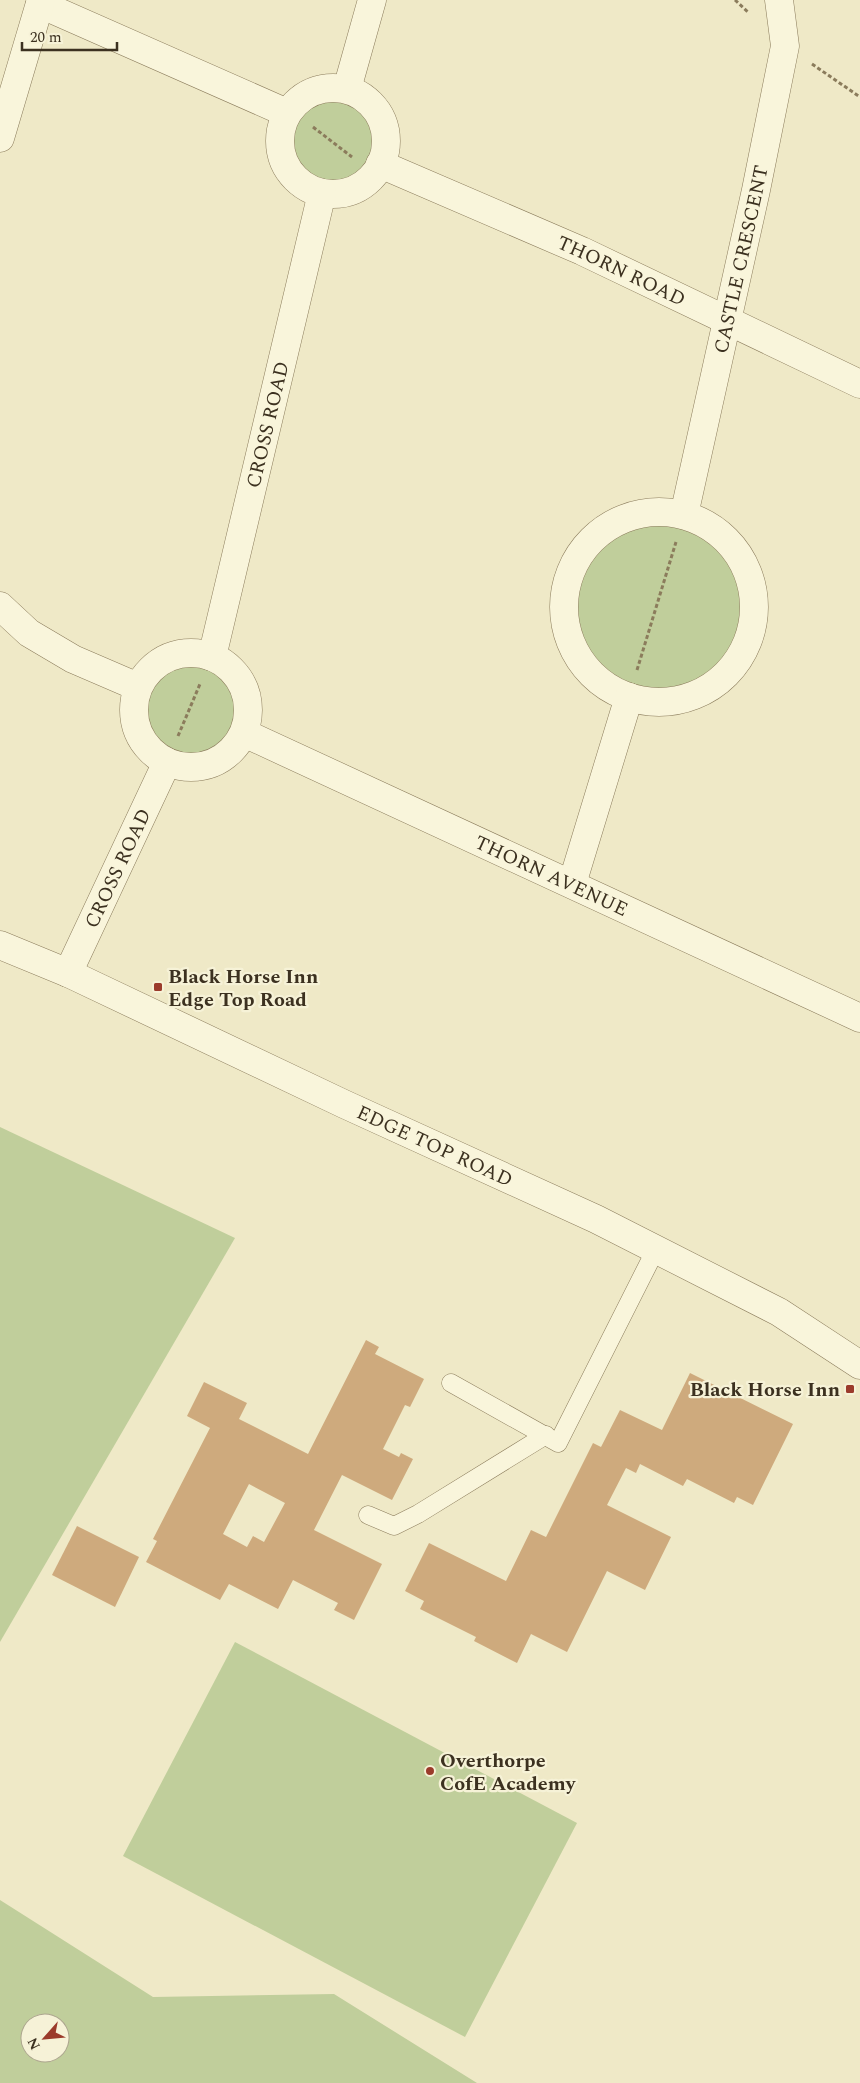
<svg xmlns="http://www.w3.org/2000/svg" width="860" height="2083" viewBox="0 0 860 2083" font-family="Spectral,serif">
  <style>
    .green { fill: #c0ce9b; fill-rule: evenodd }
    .building { fill: #ceaa7d; fill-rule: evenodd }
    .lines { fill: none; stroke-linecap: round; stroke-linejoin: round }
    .service-casing { stroke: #8b7c5c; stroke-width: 19 }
    .minor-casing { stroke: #8b7c5c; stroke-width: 29 }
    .tertiary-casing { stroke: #8b7c5c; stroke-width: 29 }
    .path { stroke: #8b7c5c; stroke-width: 3; stroke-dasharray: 4 2.5; stroke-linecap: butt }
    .service { stroke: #f9f5db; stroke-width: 18 }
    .minor { stroke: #f9f5db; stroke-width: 28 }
    .tertiary { stroke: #f9f5db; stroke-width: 28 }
    .poi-dot { fill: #9b3b2b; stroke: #f6f2d7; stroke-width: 2 }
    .labels { text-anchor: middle; stroke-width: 4.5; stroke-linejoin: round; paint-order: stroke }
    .street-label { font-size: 20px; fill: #3c3120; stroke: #f6f2d7 }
    .poi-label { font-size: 20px; font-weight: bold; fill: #3c3120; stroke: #f6f2d7; text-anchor: start }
  </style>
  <rect width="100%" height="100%" fill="#efe9c7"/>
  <g class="green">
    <circle cx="333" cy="141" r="53"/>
    <circle cx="659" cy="607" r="95"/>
    <circle cx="191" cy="710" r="57"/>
    <polygon points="0,1127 235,1238 0,1642"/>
    <polygon points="235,1642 577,1823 465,2037 123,1856"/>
    <path d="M0,1900L153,1997L334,1994L477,2083H0ZM30,2023H60V2053H30Z"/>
  </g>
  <g class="building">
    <path d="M366,1340L379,1347L375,1354L424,1379L410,1407L405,1405L383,1449L399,1457L401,1453L413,1459L392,1500L342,1475L314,1530L382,1564L354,1620L334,1610L338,1603L293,1580L278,1609L229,1584L220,1600L146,1562L157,1541L153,1539L210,1428L187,1416L204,1382L247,1403L239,1419L308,1454ZM249,1484L285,1503L264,1542L253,1536L247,1547L223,1534Z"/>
    <polygon points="690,1373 793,1424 753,1505 737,1497 734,1503 687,1479 683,1486 640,1464 636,1473 626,1468 607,1505 671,1537 645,1590 607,1571 567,1652 531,1634 517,1663 474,1641 476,1637 420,1609 424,1601 405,1591 429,1543 506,1581 531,1530 546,1537 593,1443 601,1447 620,1410 662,1430"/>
    <polygon points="77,1526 139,1557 115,1607 52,1575"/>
  </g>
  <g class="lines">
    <g class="service-casing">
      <g id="service">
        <polyline points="451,1383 558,1443 656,1249"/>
        <polyline points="368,1515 394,1526 418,1514 546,1435"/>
      </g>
    </g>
    <g class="minor-casing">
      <g id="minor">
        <polyline points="40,4 287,113"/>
        <circle cx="333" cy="141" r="53"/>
        <polyline points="347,89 372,0"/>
        <polyline points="0,138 41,0"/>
        <path id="s1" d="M380,164L582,251L860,384"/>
        <circle cx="659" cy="607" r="95"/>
        <path id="s2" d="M684,515L756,190L785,46L779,0"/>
        <polyline points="0,606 29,633 73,659 138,687"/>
        <circle cx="191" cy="710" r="57"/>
        <path id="s3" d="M212,657L322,193"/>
        <path id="s4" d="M244,733L860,1018"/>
        <polyline points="572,884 629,697"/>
        <path id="s5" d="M68,973L167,762"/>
      </g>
    </g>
    <g class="tertiary-casing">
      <g id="tertiary">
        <path id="s6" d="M0,945L68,973L344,1104L596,1219L779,1312L860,1365"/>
      </g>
    </g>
    <g class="path">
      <polyline points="735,0 749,13"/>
      <polyline points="812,64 860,97"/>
      <polyline points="313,127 352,157"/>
      <polyline points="637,670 676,542"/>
      <polyline points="178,736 200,684"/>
    </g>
    <use href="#service" class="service"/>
    <use href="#minor" class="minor"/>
    <use href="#tertiary" class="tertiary"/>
  </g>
  <g class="poi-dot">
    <rect x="153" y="982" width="10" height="10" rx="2.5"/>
    <rect x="845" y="1384" width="10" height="10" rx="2.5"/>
    <circle cx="430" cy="1771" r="5"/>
  </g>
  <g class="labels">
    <g class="street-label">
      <text dy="7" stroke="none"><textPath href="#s2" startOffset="262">CASTLE CRESCENT</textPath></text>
      <text dy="7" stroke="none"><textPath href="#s1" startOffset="264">THORN ROAD</textPath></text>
      <text dy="7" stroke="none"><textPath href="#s3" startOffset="239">CROSS ROAD</textPath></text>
      <text dy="7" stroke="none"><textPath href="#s5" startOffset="116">CROSS ROAD</textPath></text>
      <text dy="7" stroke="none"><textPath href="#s4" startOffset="339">THORN AVENUE</textPath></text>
      <text dy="7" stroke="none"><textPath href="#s6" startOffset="479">EDGE TOP ROAD</textPath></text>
    </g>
    <g class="poi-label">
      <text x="168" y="983">Black Horse Inn<tspan x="168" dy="23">Edge Top Road</tspan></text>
      <text x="840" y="1396" text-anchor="end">Black Horse Inn</text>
      <text x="440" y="1767">Overthorpe<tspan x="440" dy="23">CofE Academy</tspan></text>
    </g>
  </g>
  <g transform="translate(45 2038) rotate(243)"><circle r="24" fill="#f6f2d7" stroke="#aca58e"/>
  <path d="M0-4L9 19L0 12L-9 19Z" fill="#9b3b2b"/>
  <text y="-8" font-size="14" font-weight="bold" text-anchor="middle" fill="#3c3120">N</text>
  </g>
  <path d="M22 42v8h95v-8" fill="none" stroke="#3c3120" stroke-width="2.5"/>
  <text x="30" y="42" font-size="15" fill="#3c3120" stroke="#f6f2d7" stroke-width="4" paint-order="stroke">20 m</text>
</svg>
